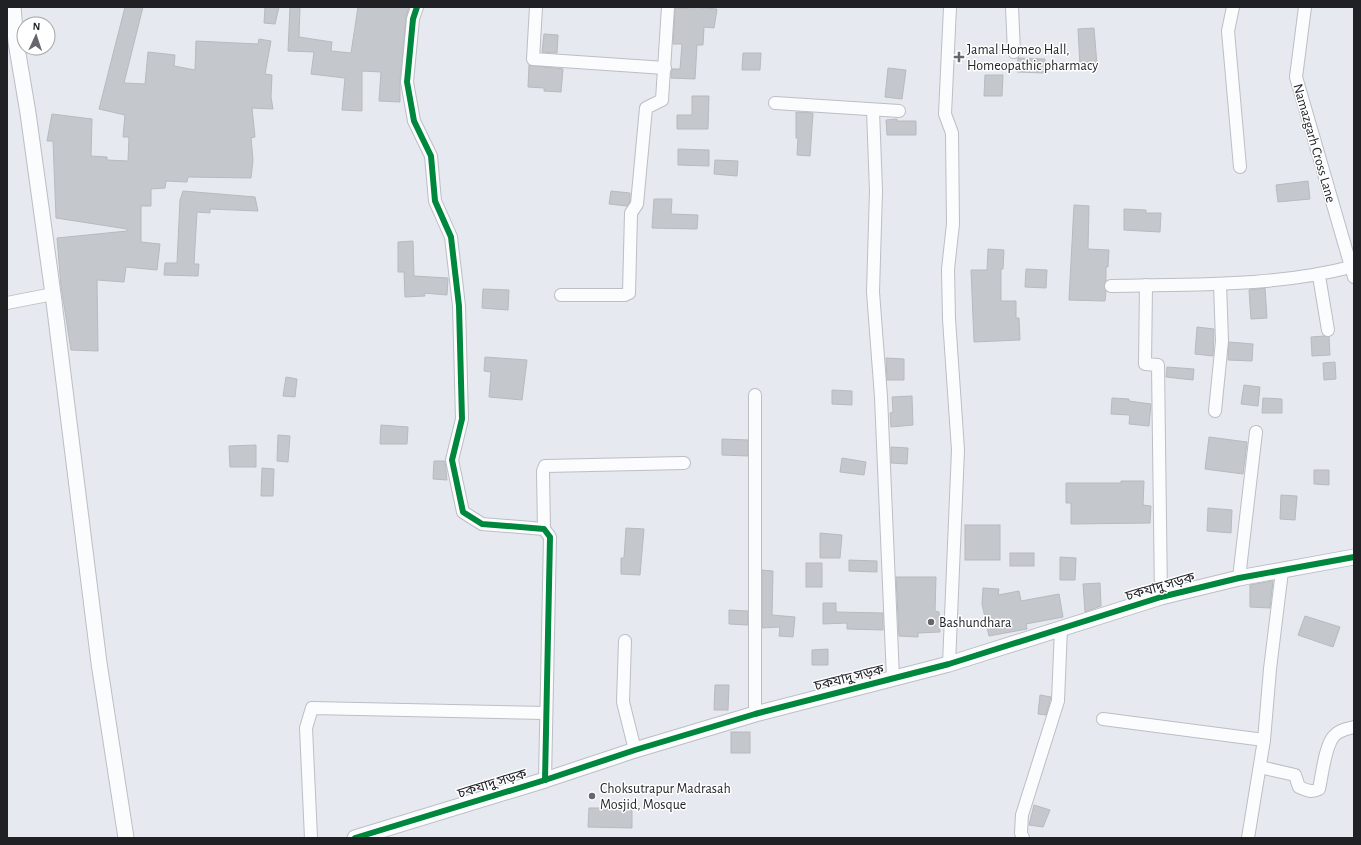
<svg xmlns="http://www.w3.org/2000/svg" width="1361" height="845" viewBox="0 0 1361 845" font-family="'Alegreya Sans','Noto Sans Bengali',sans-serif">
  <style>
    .building { fill: #c4c7cc; stroke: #b7babe }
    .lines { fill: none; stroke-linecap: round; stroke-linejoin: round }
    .minor-casing { stroke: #bcbec3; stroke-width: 14 }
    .tertiary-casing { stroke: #bcbec3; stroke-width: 17 }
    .minor { stroke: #fbfcfd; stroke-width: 12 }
    .tertiary { stroke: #fbfcfd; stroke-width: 15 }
    .cycleway-casing { stroke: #fff; stroke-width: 8 }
    .cycleway { stroke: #00873e; stroke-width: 6 }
    .poi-dot { fill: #65676c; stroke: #fff; stroke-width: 1.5 }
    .labels { text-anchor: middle; stroke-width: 3; stroke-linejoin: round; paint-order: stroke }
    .poi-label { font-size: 14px; fill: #1f2125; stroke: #fff; text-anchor: start }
    .street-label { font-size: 14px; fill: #1f2125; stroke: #fff }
  </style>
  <rect width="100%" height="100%" fill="#e6e9f0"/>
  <g class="building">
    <polygon points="125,7 143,7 124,83 145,84 148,52 175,55 174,66 195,70 196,41 258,44 259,39 271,41 265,74 272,75 271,97 273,109 252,108 255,137 251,138 253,160 251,178 188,177 187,182 166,181 165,188 151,189 151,206 141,206 141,242 160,244 157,270 126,267 124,282 97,280 98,351 71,350 61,286 57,238 127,231 127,229 56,218 53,141 47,141 52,114 92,119 91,156 107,157 107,160 128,161 129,137 123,137 125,115 99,109"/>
    <polygon points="265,7 279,7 275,24 264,23"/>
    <polygon points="290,7 300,7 299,37 332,42 331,51 351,53 358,7 409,7 406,18 400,81 400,102 379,101 381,72 362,71 362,111 342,110 345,78 311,74 314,52 288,51"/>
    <polygon points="692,7 717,9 714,28 704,27 703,45 697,45 695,79 671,78 672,69 680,69 682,44 673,44 675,8 692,9"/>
    <polygon points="1094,28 1097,65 1080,66 1078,29"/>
    <polygon points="544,34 558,35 557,53 542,52"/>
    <polygon points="743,53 761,53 760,70 742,70"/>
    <polygon points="1018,58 1045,59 1045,73 1017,72"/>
    <polygon points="529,65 563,69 561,92 544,91 544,88 528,87"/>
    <polygon points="888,68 906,70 902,99 885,97"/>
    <polygon points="985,75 1003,75 1002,96 984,96"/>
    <polygon points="692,96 709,96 708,129 677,129 677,115 692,115"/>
    <polygon points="796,112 813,113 810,156 797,155 798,138 796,138"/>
    <polygon points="897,119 897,121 916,121 916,135 887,135 886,120"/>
    <polygon points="678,149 709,150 709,166 678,165"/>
    <polygon points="715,160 738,161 737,176 714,174"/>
    <polygon points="1308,181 1310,199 1278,202 1276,185"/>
    <polygon points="183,191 255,197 258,211 210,209 210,213 197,212 194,264 199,264 198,276 164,275 165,263 177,263 180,200"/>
    <polygon points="611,191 630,193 630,201 627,206 609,204"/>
    <polygon points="654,199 672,199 671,214 698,215 697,229 652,228"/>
    <polygon points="1074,205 1089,206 1088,249 1109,250 1108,267 1106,267 1106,281 1104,286 1106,291 1105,301 1069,300"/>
    <polygon points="1124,209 1146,210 1146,213 1161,213 1160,232 1124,230"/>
    <polygon points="413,241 414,276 448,278 447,295 424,293 425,296 405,297 404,272 398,272 398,242"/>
    <polygon points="988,249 1004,250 1003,269 1001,269 1001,301 1016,301 1016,318 1019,318 1020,340 974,342 971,270 987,270"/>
    <polygon points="1026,269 1047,270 1046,288 1025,287"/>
    <polygon points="1265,288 1267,318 1251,319 1249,290"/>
    <polygon points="483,289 509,290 508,310 482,308"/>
    <polygon points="1197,327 1214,329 1213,356 1195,354"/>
    <polygon points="1324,336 1329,337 1330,355 1312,356 1311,337"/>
    <polygon points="1229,342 1253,344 1252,361 1228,360"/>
    <polygon points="485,357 527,360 522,400 489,397 491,372 484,371"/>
    <polygon points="886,358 904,359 904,380 887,380"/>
    <polygon points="1335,362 1336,379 1324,380 1323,363"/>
    <polygon points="1167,367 1194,369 1193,380 1166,377"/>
    <polygon points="286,377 297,379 295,397 283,396"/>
    <polygon points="1244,385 1260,387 1258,406 1241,404"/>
    <polygon points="832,390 852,391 852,405 832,404"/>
    <polygon points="912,396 913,425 891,427 890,413 893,412 892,397"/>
    <polygon points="1112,398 1129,399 1129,401 1151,404 1149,426 1129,424 1130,415 1111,414"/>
    <polygon points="1263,398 1282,399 1282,413 1262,413"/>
    <polygon points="381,425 408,427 407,444 380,444"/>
    <polygon points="278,435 290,436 288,462 277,461"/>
    <polygon points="1209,437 1247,442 1243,474 1205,469"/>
    <polygon points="722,439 748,440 748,456 722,455"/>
    <polygon points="256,445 256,467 230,467 229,446"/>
    <polygon points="891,447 908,448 907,464 891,463"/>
    <polygon points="842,458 866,462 864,475 840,472"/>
    <polygon points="434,461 445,461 447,480 433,479"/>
    <polygon points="262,468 274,469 273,496 261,496"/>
    <polygon points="1314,470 1329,470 1329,485 1314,484"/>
    <polygon points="1121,481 1144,481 1143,505 1151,506 1150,523 1071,524 1071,503 1066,503 1066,483 1121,483"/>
    <polygon points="1281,495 1297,496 1295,520 1280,519"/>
    <polygon points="1208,508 1232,510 1231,533 1207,531"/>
    <rect x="965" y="525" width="35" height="35"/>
    <polygon points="626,528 644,529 640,575 621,574 621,558 624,558"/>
    <polygon points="820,533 842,535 840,558 820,558"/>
    <rect x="1010" y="553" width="24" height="13"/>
    <polygon points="1060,557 1076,558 1075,580 1060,580"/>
    <polygon points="849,560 877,561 877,572 849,571"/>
    <rect x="806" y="563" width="16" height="24"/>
    <polygon points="762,570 773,571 772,615 795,617 793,637 779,636 780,627 762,628"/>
    <polygon points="896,577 936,577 935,611 939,612 940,632 918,633 918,637 899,636"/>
    <polygon points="1273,581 1270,608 1250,607 1250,585"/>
    <polygon points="1100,583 1101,606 1085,612 1083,584"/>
    <polygon points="983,588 999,589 998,595 1019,591 1021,601 1059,594 1063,617 1026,624 1027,629 989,636 982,604"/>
    <polygon points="823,603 836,603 836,612 883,613 883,630 847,629 847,623 823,624"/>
    <polygon points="729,610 748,611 748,625 729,624"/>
    <polygon points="1305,616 1340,627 1333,647 1298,635"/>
    <polygon points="828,649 828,665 812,665 812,650"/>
    <polygon points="715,685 729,685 728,710 714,710"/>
    <polygon points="1040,695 1051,697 1046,715 1038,714"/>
    <rect x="731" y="732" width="19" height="21"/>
    <polygon points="1034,805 1050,810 1043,827 1029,825"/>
    <polygon points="589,808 632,808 632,828 588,827"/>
  </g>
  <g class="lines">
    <g class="minor-casing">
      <g id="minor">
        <polyline points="417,7 413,19 407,82 414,121 431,156 435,201 451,237 459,306 462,419 452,460 463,512 482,524 544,529 550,537 545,780"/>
        <polyline points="536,7 533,59 665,68"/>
        <polyline points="1012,7 1014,52"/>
        <polyline points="1233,7 1228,31 1240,167"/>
        <polyline points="1305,7 1296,77 1354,277"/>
        <polyline points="775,103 899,111"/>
        <polyline points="873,110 876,191 873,292 881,397 893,678"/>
        <polyline points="1319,276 1328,330"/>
        <polyline points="1146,285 1145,364 1158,365 1161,597"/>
        <path d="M1111,286C1191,284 1273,287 1351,267"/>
        <polyline points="561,295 625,295 629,293 631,213 637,204 646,108 662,100 668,7"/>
        <polyline points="7,303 53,294"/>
        <polyline points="1215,411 1222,341 1220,284"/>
        <polyline points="544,529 543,471 545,466 684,463"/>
        <polyline points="1239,578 1256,432"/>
        <polyline points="625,641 623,702 635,750"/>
        <polyline points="949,664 958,450 949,319 948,269 953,224 952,133 945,114 950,7"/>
        <polyline points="755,714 755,395"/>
        <polyline points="1103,719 1264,740"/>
        <path d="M1260,767L1295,775L1299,787C1306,790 1311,793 1319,789C1322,776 1325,745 1334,736C1339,730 1347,729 1354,727"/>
        <polyline points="311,838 306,728 312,708 546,713"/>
        <polyline points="1023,838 1021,833 1022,815 1058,701 1061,628"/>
        <polyline points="1248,838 1264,740 1270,669 1282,571"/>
      </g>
    </g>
    <g class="tertiary-casing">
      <g id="tertiary">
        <polyline points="13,7 16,42 28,113 53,294 99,663 126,838"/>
        <polyline points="355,838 545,780 635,750 755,714 949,664 1161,597 1239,578 1354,557"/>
      </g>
    </g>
    <use href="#minor" class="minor"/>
    <use href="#tertiary" class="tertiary"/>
    <g class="cycleway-casing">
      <g id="cycleway">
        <polyline points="417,7 413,19 407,82 414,121 431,156 435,201 451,237 459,306 462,419 452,460 463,512 482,524 544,529 550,537 545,780"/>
        <polyline points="355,838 545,780 635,750 755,714 949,664 1161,597 1239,578 1354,557"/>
      </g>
    </g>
    <use href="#cycleway" class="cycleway"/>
  </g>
  <g class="poi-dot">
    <path d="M957 51h4v4h4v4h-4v4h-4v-4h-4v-4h4z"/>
    <circle cx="931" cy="622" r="4"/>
    <circle cx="592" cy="796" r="4"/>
  </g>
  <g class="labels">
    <g class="poi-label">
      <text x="967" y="54">Jamal Homeo Hall,<tspan x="967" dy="16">Homeopathic pharmacy</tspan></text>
      <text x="939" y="627">Bashundhara</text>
      <text x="600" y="793">Choksutrapur Madrasah<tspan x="600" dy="16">Mosjid, Mosque</tspan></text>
    </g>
    <g class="street-label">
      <text transform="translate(1315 143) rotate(74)" y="5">Namazgarh Cross Lane</text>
      <text transform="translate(1160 586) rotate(-16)" y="5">চকযাদু সড়ক</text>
      <text transform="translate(849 677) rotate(-14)" y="5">চকযাদু সড়ক</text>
      <text transform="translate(492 783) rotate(-17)" y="5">চকযাদু সড়ক</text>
    </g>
  </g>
  <rect width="1361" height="845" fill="none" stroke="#1f2125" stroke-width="16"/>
  <g transform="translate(36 36) rotate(3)"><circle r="19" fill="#ffffff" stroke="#a5a6a8"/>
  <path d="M0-3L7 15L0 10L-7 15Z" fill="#65676c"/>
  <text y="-6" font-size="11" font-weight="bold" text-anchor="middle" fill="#1f2125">N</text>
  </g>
</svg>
